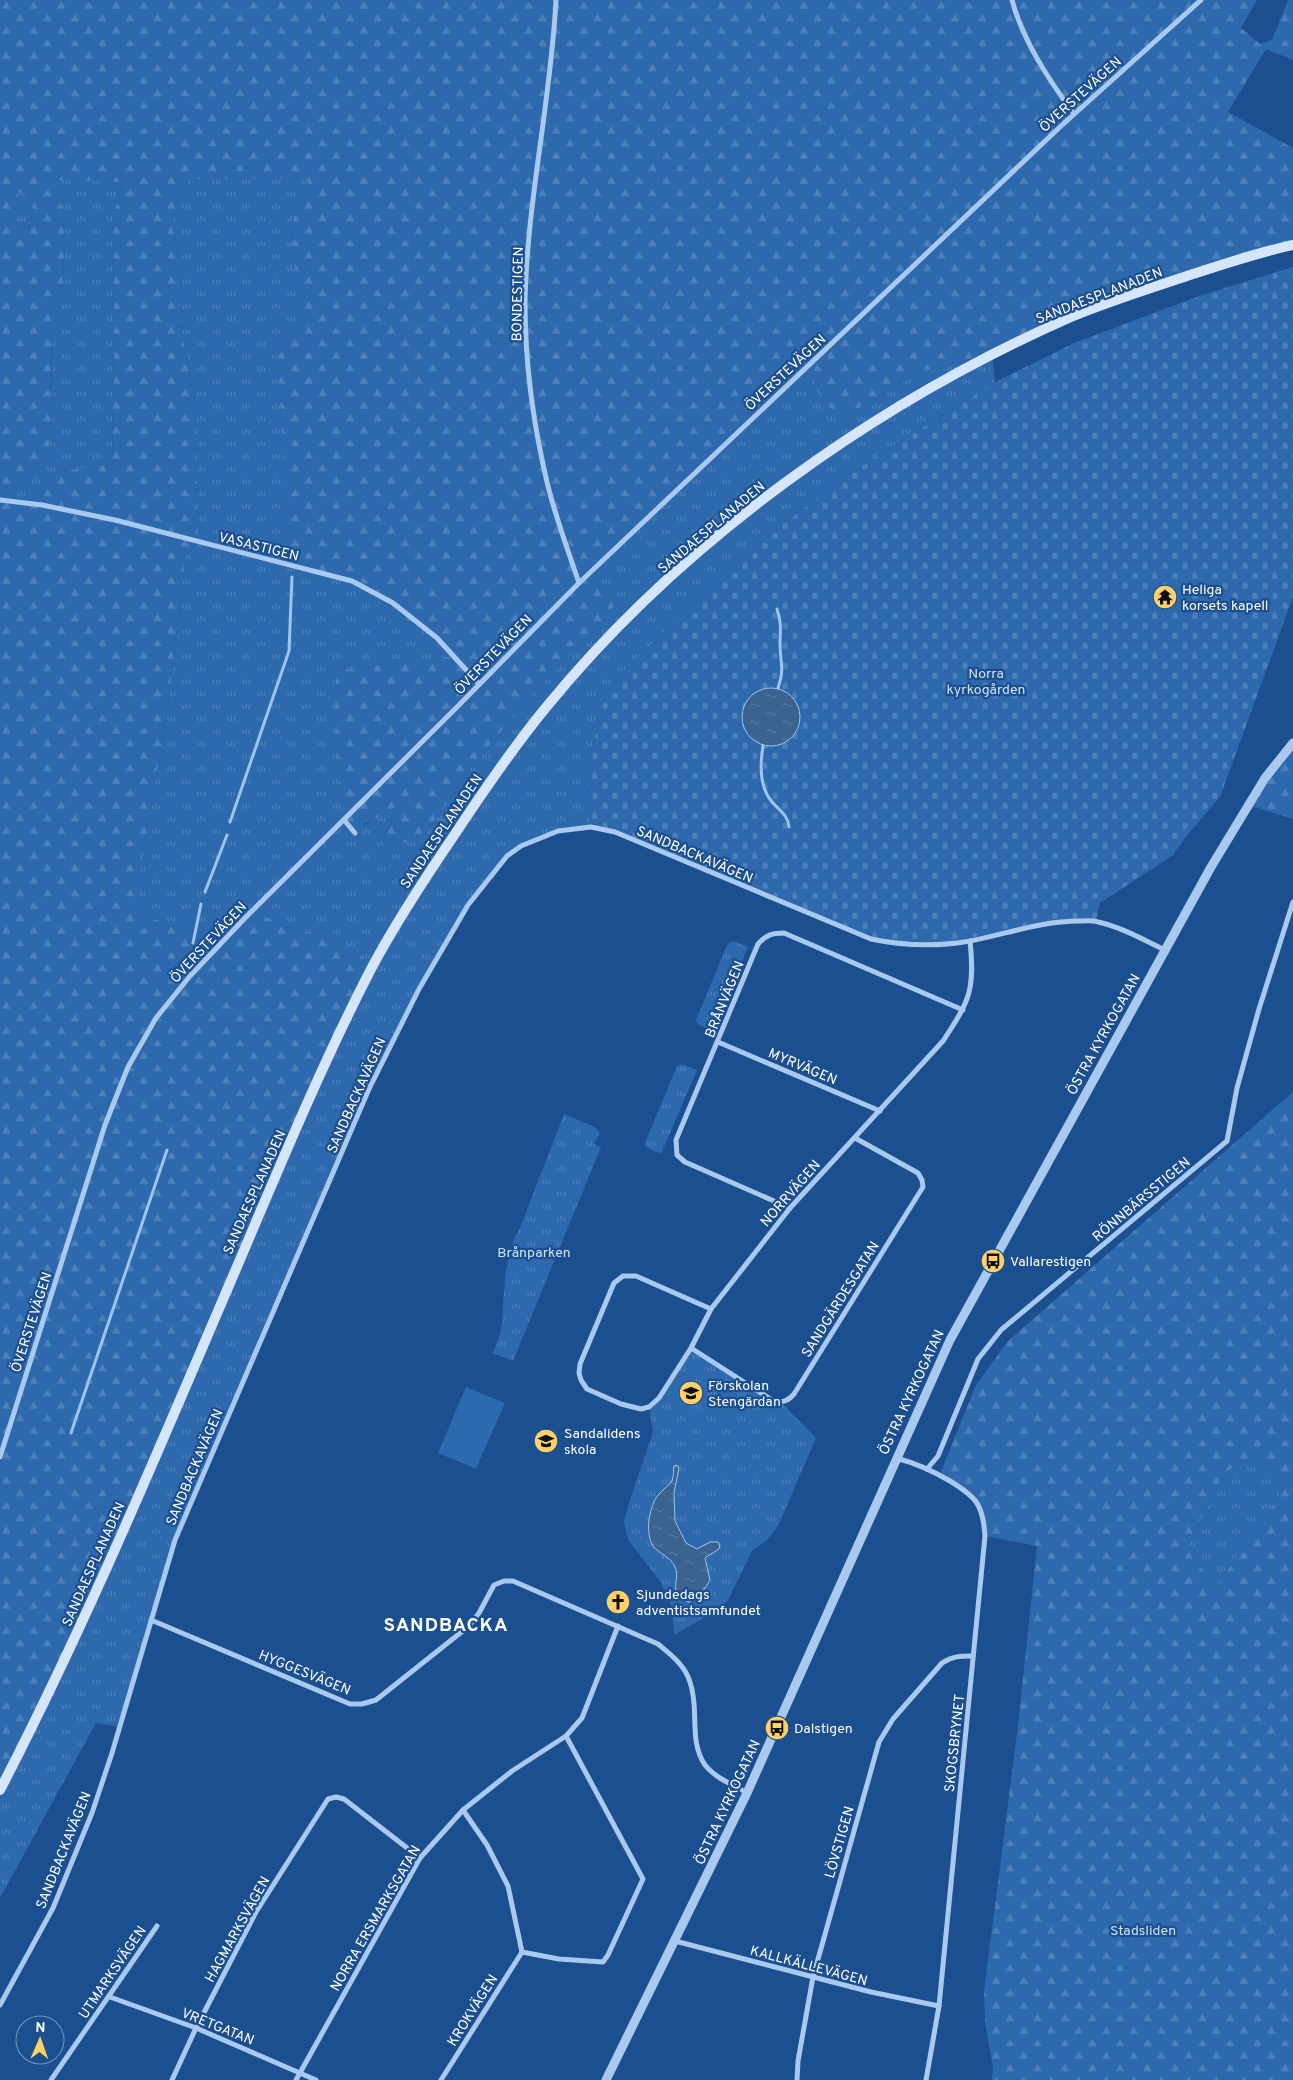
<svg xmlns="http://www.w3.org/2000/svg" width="1293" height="2080" viewBox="0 0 1293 2080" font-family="Overpass,sans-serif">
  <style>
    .grass { fill: url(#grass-tufts) }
    .forest { fill: url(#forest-firs); fill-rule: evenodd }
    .cemetery { fill: url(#cemetery-stones) }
    .pitch { fill: #2e69ad }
    .water { fill: url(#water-ripples); stroke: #9cc4f0 }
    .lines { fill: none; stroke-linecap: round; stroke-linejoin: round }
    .stream { stroke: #9cc4f0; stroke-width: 3 }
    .minor { stroke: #a9c9ee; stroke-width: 5 }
    .tertiary { stroke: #a9c9ee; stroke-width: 9 }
    .secondary { stroke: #d6e6fa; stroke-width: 10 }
    .labels { text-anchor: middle; stroke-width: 4.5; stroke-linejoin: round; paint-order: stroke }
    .street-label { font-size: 14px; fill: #fff; stroke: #1b4f8f }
    .poi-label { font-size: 14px; fill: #fff; stroke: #1b4f8f; text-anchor: start }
    .park-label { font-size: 14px; fill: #cfe3fa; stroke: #1b4f8f }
    .district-label { font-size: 19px; font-weight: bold; letter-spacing: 1px; fill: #fff; stroke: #1b4f8f }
  </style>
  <defs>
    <pattern id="grass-tufts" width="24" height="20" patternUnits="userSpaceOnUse" patternTransform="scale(1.25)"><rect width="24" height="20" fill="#2e69ad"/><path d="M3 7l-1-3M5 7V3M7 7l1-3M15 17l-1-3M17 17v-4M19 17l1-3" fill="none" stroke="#4d80b9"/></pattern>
    <pattern id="forest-firs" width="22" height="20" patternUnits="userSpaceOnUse" patternTransform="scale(1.25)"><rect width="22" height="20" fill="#2e69ad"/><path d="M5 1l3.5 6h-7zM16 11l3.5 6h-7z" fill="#4d80b9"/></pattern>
    <pattern id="cemetery-stones" width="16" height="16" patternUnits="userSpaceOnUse" patternTransform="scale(1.25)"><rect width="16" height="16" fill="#2e69ad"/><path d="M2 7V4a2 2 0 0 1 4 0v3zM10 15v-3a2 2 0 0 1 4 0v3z" fill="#4d80b9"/></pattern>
    <pattern id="water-ripples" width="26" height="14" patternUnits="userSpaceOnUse" patternTransform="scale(1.25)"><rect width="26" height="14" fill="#3c6290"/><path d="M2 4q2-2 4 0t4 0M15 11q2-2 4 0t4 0" fill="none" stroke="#597aa1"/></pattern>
  </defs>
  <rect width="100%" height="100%" fill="#1b4f8f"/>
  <g class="grass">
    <polygon points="190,178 308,178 308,196 298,207 290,228 303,321 278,356 352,581 393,603 455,657 346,669 364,825 395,807 393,817 382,845 425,835 470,769 510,721 579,583 815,358 854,411 922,371 992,354 995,382 841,479 756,546 754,554 747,553 716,582 715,590 676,628 668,628 638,658 638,666 630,666 606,693 586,774 591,827 537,838 507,856 468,905 433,963 369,1089 175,1540 120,1727 96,1723 0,1898 0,1772 14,1763 304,931 282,926 253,910 190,976 160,922 144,917 139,908 139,878 167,711 186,555 198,542 197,417 183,338 181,262 171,222 181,192"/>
    <polygon points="55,180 121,181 119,199 113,213 114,340 112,465 61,471 42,505 16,502 16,487 20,477 32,474 52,388 51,335 62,289 65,242 62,207"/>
    <polygon points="17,192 36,195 29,229 18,230 16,223 21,212"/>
    <polygon points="733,941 748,947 712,1031 697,1024 696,1020 728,943"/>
    <polygon points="681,1064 697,1070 661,1154 646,1147 645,1143 677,1066"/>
    <path d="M564,1114L595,1127L600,1133L594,1144L601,1147L513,1361L492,1353C504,1334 502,1314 504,1292C505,1271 509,1246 520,1228Z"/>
    <polygon points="691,1348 772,1400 781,1402 816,1438 778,1526 767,1540 752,1551 728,1600 719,1609 674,1635 672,1607 660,1581 628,1540 624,1522 629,1503 653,1432 649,1407 659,1398"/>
    <polygon points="1256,1457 1276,1465 1283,1490 1215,1590 1187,1546 1225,1472"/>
  </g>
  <g class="forest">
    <path d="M0,0H1257L1241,28L1260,44L1272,40L1288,0H1293V60L1266,49L1228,112L1293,148V245L1159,285L992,354L922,371L854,411H833C814,390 813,388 815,359L580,583L590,579L616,592L617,603L510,721L470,769L425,835L410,842L382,845L393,817L395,807C378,816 363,831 345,820C338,772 332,727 336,679L346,669L454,656L393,603L352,581L289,565L278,356L302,321L290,228L298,207L308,196V178L190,179L181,192L171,222L181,262L183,338L197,417L198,542L186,555L167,711L139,878V908L144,917L196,929L191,975L253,909L282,926L336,939L356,950L372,968L265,1200L14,1763L0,1772ZM55,180L121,182L119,199L113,213L114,340L112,464L61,471L47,485L42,505L16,502V487L20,477L32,474L47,460L52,426L51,335L62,289L65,242L62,207ZM17,192L35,196L29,229L19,230L16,223L21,212Z"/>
    <polygon points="1293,743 1293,819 1248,805"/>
    <path d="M1293,1092V2080H992L993,2068L985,2021L984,1991L1018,1726L1037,1546L985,1536L984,1521L974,1497L940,1474L976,1385L1008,1341ZM1256,1457L1276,1465L1283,1490L1215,1589L1187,1546L1225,1472Z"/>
  </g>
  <polygon class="cemetery" points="1293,267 1293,597 1220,797 1188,834 1172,856 1100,903 1096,921 1058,921 933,945 871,939 615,832 591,827 586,774 606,693 630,666 638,666 638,658 668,628 676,628 676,619 707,590 715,590 715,582 747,553 754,554 756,546 841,479 995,382 1074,343 1202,295"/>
  <polygon class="pitch" points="466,1387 505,1403 476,1469 438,1453"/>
  <g class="water">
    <circle cx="771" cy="717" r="29"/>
    <path d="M677,1465L679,1468L674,1493L675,1521L686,1543L697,1549L710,1542H718L720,1545L719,1549L705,1558L710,1580C706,1588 697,1599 689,1602C666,1595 681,1580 675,1567C671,1557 659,1554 653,1546C645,1533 649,1510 656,1498C660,1491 668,1487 672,1481C674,1476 673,1471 674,1466Z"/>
  </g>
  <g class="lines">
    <g class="stream">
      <path d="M777,609C782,624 780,630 780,644C780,663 785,668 778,688"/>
      <path d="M763,746C760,764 759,787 772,802C780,811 788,815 789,827"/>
      <polyline points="230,822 289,651 292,577"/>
      <polyline points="205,892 227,835"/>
      <polyline points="193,943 201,904"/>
      <polyline points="71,1433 167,1150"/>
    </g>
    <g class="minor">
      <path d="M556,0C551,101 527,200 525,302C525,362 533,423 547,482C555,516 568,550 579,583"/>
      <path d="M1012,0C1023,41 1049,80 1074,114"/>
      <polyline points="0,500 42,505 115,520 352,581 393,603 437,638 479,684"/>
      <polyline points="344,820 355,833"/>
      <polyline points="718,1042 880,1111"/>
      <path d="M790,1208L685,1162L677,1155L676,1140L758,944C766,935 772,933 784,933L963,1010"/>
      <path d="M711,1309L636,1276H623L614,1283L580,1364L579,1373L581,1380L587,1389L621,1404L641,1409L649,1407L659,1398L691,1348L711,1309L790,1208L943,1041C970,1000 975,990 970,941"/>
      <path d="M691,1348L772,1400C782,1403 787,1402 794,1394L923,1187L922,1180L918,1173L855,1138"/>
      <polyline points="0,1457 105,1125 128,1067 156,1018 190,976 245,918 458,706 579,583 1061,126 1201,0"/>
      <path d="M896,1458C915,1463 933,1471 950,1481C976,1497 983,1504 985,1536L939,2006L926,2080"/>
      <polyline points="927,1469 938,1456 978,1359 1001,1330 1227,1141 1237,1088 1259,1009 1293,902"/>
      <path d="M151,1620L350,1704H362L376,1700L469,1626L479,1613L494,1585L504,1581H513L658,1644C671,1655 685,1665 690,1682C700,1710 688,1740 705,1765C715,1778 734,1785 747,1793"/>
      <polyline points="463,1810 487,1845 508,1886 522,1952"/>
      <polyline points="675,1941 871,1992 939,2006"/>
      <polyline points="522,1952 559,1959 603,1962 608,1955 643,1879 566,1736"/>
      <polyline points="110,1997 196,2028 316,2080"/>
      <path d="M0,2005L53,1908L92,1813L112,1753L175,1540L369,1089L419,989L468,905L507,856L521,846L558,831L591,827L615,832L871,939C904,946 936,947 970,941C1007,934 1041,921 1079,921C1085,921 1092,920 1098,922C1121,927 1144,940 1165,950"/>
      <polyline points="51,2080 157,1926"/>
      <polyline points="172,2080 196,2028 256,1912 328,1799 336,1797 344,1799 420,1858"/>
      <polyline points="296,2080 420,1858 463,1810 512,1771 566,1736 582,1718 618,1626"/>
      <polyline points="441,2080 522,1952"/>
      <path d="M797,2080L798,2061L813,1977L879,1742L893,1719L942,1663C952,1656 961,1656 973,1656"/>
    </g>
    <polyline class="tertiary" points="606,2080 747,1793 950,1340 1211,867 1265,778 1293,743"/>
    <path class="secondary" d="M0,1790C88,1620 161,1444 236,1269C279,1168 321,1066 371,969C396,922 425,878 455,834C484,790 514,746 548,705C683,540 877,402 1071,317C1107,302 1145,290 1181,278C1218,266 1255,253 1293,245"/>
  </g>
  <defs>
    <g id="temple-disc" transform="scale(1.25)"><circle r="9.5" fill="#ffd166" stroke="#1b4f8f"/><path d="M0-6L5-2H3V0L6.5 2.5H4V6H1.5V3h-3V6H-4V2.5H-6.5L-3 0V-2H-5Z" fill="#111"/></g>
    <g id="bus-disc" transform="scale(1.25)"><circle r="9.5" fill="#ffd166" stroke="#1b4f8f"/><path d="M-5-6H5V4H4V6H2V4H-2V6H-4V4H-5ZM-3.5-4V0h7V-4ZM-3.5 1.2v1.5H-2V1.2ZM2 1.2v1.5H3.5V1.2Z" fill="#111"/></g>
    <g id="school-disc" transform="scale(1.25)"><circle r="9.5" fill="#ffd166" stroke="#1b4f8f"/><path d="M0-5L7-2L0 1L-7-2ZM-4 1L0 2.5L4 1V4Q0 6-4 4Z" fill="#111"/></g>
    <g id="church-disc" transform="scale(1.25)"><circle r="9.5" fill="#ffd166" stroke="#1b4f8f"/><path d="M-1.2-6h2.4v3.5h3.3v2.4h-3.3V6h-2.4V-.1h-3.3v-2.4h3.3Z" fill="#111"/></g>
  </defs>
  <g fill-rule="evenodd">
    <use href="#temple-disc" x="1165" y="597"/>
    <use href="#bus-disc" x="993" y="1261"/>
    <use href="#school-disc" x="691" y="1393"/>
    <use href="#school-disc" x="546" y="1441"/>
    <use href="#church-disc" x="618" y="1602"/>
    <use href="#bus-disc" x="777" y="1728"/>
  </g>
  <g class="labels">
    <g class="street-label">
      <text transform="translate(1080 94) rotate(-42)" y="5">ÖVERSTEVÄGEN</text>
      <text transform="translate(517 294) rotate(-89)" y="5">BONDESTIGEN</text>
      <text transform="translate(1099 295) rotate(-21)" y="5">SANDAESPLANADEN</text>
      <text transform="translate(785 372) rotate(-43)" y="5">ÖVERSTEVÄGEN</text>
      <text transform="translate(711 527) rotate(-40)" y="5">SANDAESPLANADEN</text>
      <text transform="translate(259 546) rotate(14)" y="5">VASASTIGEN</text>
      <text transform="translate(493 654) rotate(-46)" y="5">ÖVERSTEVÄGEN</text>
      <text transform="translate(441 831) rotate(-56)" y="5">SANDAESPLANADEN</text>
      <text transform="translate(695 854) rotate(23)" y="5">SANDBACKAVÄGEN</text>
      <text transform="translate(208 942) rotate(-47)" y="5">ÖVERSTEVÄGEN</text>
      <text transform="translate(724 999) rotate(-68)" y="5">BRÅNVÄGEN</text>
      <text transform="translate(1103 1034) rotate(-61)" y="5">ÖSTRA KYRKOGATAN</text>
      <text transform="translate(803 1066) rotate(23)" y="5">MYRVÄGEN</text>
      <text transform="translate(356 1095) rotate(-66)" y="5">SANDBACKAVÄGEN</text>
      <text transform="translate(254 1192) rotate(-66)" y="5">SANDAESPLANADEN</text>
      <text transform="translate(790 1193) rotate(-49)" y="5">NORRVÄGEN</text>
      <text transform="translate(1141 1199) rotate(-40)" y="5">RÖNNBÄRSSTIGEN</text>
      <text transform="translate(840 1299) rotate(-58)" y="5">SANDGÄRDESGATAN</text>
      <text transform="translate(31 1322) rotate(-72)" y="5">ÖVERSTEVÄGEN</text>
      <text transform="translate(911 1392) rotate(-65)" y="5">ÖSTRA KYRKOGATAN</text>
      <text transform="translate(194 1467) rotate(-67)" y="5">SANDBACKAVÄGEN</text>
      <text transform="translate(93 1564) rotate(-66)" y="5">SANDAESPLANADEN</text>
      <text transform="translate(305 1672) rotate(22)" y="5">HYGGESVÄGEN</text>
      <text transform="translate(954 1743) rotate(-84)" y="5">SKOGSBRYNET</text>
      <text transform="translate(727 1802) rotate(-65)" y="5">ÖSTRA KYRKOGATAN</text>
      <text transform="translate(839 1842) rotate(-74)" y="5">LÖVSTIGEN</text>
      <text transform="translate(63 1850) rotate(-68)" y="5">SANDBACKAVÄGEN</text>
      <text transform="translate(375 1918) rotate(-60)" y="5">NORRA ERSMARKSGATAN</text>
      <text transform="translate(237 1929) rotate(-61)" y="5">HAGMARKSVÄGEN</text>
      <text transform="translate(809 1965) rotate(15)" y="5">KALLKÄLLEVÄGEN</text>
      <text transform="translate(112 1972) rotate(-56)" y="5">UTMARKSVÄGEN</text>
      <text transform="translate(472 2010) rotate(-58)" y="5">KROKVÄGEN</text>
      <text transform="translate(218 2026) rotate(22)" y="5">VRETGATAN</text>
    </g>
    <g class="poi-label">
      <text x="1182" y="594">Heliga<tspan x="1182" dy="16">korsets kapell</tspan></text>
      <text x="1010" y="1266">Vallarestigen</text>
      <text x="708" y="1390">Förskolan<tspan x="708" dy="16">Stengärdan</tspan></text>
      <text x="564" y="1438">Sandalidens<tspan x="564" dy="16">skola</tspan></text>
      <text x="636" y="1599">Sjundedags<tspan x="636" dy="16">adventistsamfundet</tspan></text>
      <text x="794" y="1733">Dalstigen</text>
    </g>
    <g class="park-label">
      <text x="986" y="678">Norra<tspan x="986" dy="16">kyrkogården</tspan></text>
      <text x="534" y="1257">Brånparken</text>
      <text x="1143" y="1935">Stadsliden</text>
    </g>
    <g class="district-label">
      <text x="446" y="1631">SANDBACKA</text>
    </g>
  </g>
  <g transform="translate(40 2040) rotate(2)"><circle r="24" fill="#1b4f8f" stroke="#7695bc"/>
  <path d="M0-4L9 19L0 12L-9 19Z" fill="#ffd166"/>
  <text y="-8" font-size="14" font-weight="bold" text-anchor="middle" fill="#ffffff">N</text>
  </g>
</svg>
